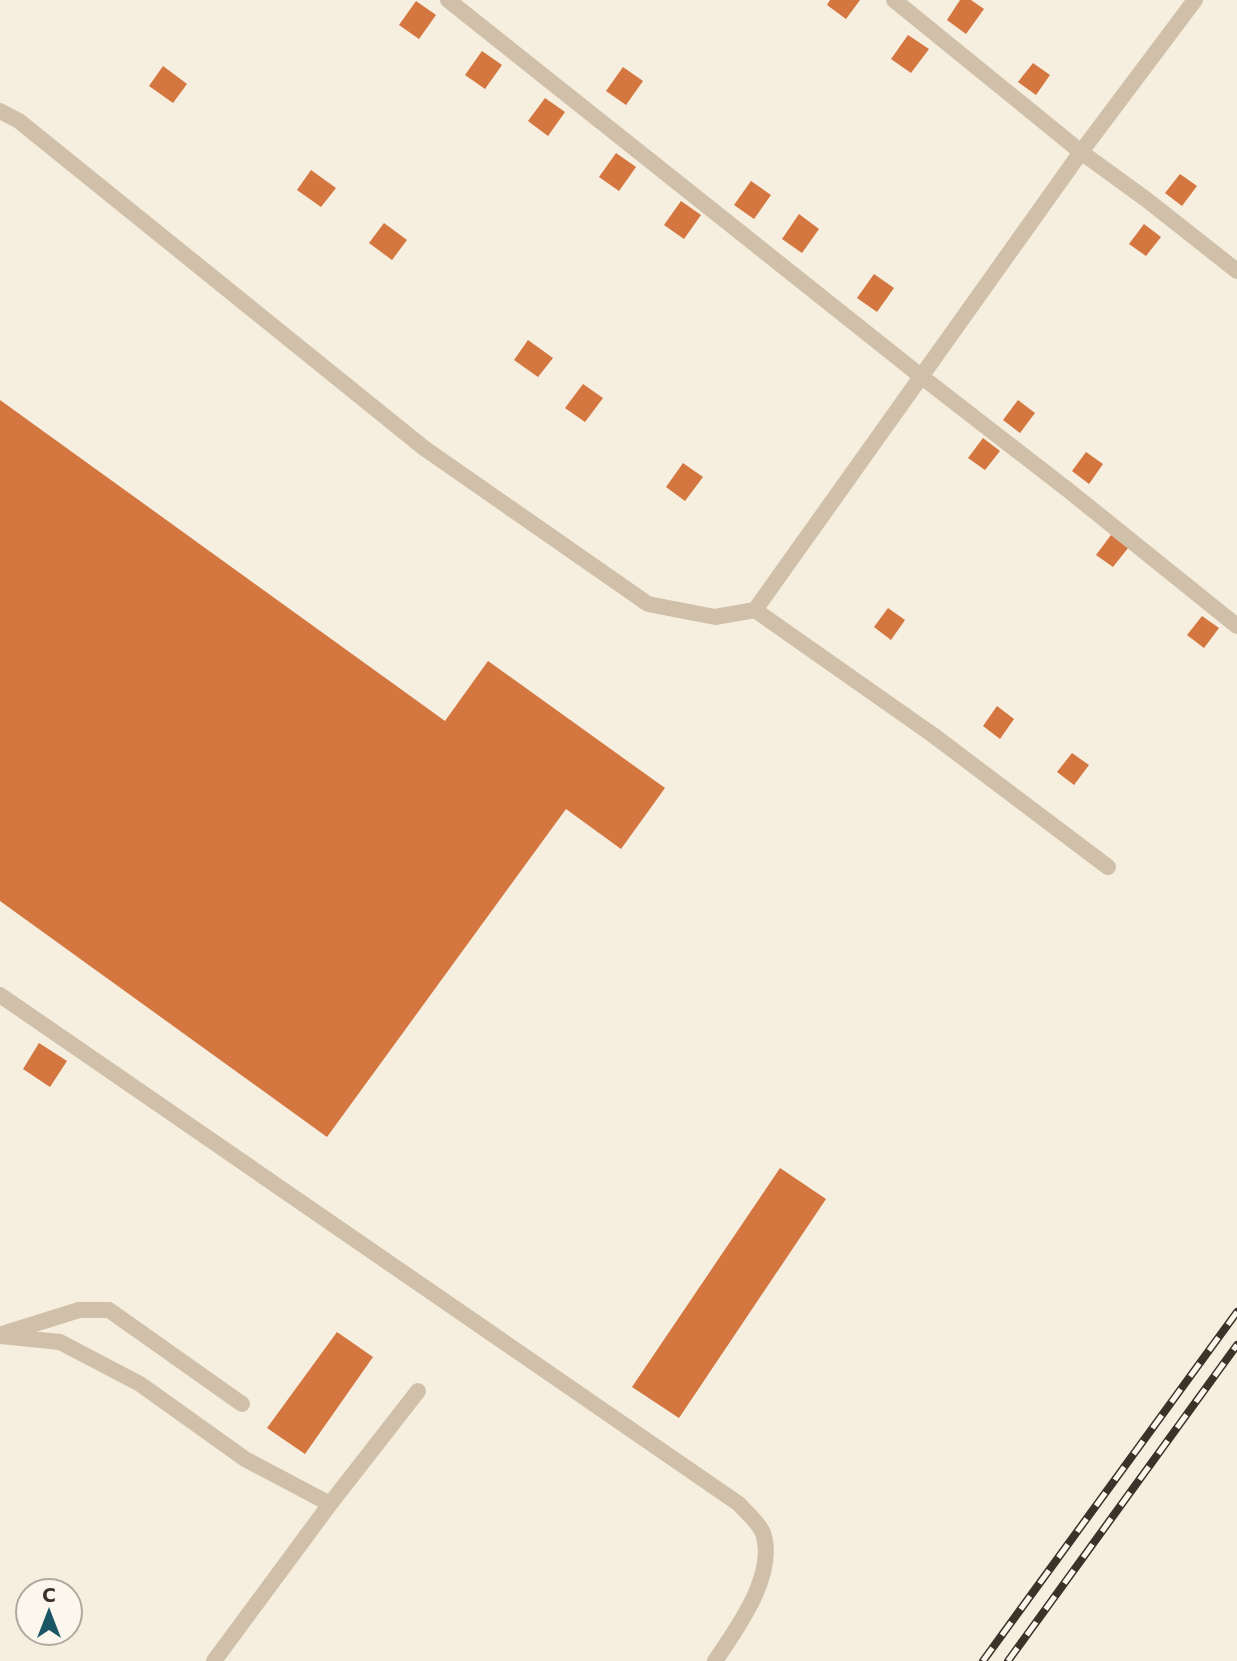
<svg xmlns="http://www.w3.org/2000/svg" width="1237" height="1661" viewBox="0 0 1237 1661" font-family="'DejaVu Sans',sans-serif">
  <style>
    .building { fill: #d4763f }
    .lines { fill: none; stroke-linecap: round; stroke-linejoin: round }
    .lane { stroke: #d0c0a9; stroke-width: 16 }
    .rail-casing { stroke: #3c3229; stroke-width: 8 }
    .rail { stroke: #fcf7ed; stroke-width: 5; stroke-dasharray: 16; stroke-linecap: butt }
  </style>
  <rect width="100%" height="100%" fill="#f6eedf"/>
  <path class="building" d="M830,0h30l-14,19 -19,-14z
    M960,0h11l13,9 -18,25 -19,-14z
    M416,1l20,14 -17,24 -20,-14z
    M908,35l21,14 -18,24 -20,-14z
    M482,51l20,14 -17,24 -20,-14z
    M1033,63l17,12 -14,20 -18,-13z
    M163,66l24,18 -14,19 -24,-17z
    M623,67l20,14 -17,24 -20,-14z
    M545,98l20,14 -17,24 -20,-15z
    M616,153l20,14 -17,24 -20,-14z
    M311,170l25,18 -15,19 -24,-17z
    M1180,174l17,12 -15,20 -17,-13z
    M751,181l20,14 -17,24 -20,-14z
    M681,201l20,14 -17,24 -20,-14z
    M799,214l20,15 -17,24 -20,-14z
    M384,223l23,17 -15,20 -23,-17z
    M1144,224l17,13 -15,19 -17,-12z
    M874,274l20,14 -17,24 -20,-14z
    M528,340l25,18 -15,19 -24,-17z
    M583,384l20,14 -18,24 -20,-14z
    M0,400l445,321 43,-60 177,127 -44,61 -55,-40 -239,328 -327,-236z
    M1018,400l17,13 -15,20 -17,-13z
    M983,438l17,13 -15,19 -17,-12z
    M1086,452l17,12 -14,20 -17,-13z
    M683,463l20,14 -18,24 -19,-14z
    M1111,535l17,13 -15,19 -17,-12z
    M888,608l17,12 -14,20 -17,-13z
    M1202,616l17,12 -15,20 -17,-13z
    M997,706l17,13 -14,20 -17,-13z
    M1072,753l17,12 -15,20 -17,-13z
    M39,1043l28,18 -17,26 -27,-18z
    M780,1168l46,31 -147,219 -47,-31z
    M337,1332l36,25 -68,97 -38,-26z"/>
  <g class="lines">
    <path class="lane" d="M448,0l474,377 146,113 169,136
      M894,0l187,152 66,48 90,71
      M0,111l19,10 405,327 224,156 67,13 40,-7 326,-458 114,-152
      M755,610l178,125 175,132
      M0,995l739,509c7,8 20,19 24,29 14,42 -26,95 -48,128
      M2,1334l77,-24h30l133,94
      M0,1336l60,6 80,42 105,75 85,45
      M214,1661l116,-157 88,-113"/>
    <defs>
      <path id="rail" d="M983,1661l254,-349
        M1008,1661l229,-316"/>
    </defs>
    <use href="#rail" class="rail-casing"/>
    <use href="#rail" class="rail"/>
  </g>
  <g transform="translate(49 1612)"><circle r="33" fill="#fcf7ed" stroke="#afa89f" stroke-width="2"/>
  <path d="M0-5L12 26L0 18L-12 26Z" fill="#195564"/>
  <text y="-10" font-size="19" font-weight="bold" text-anchor="middle" fill="#3c3229">С</text>
  </g>
</svg>
